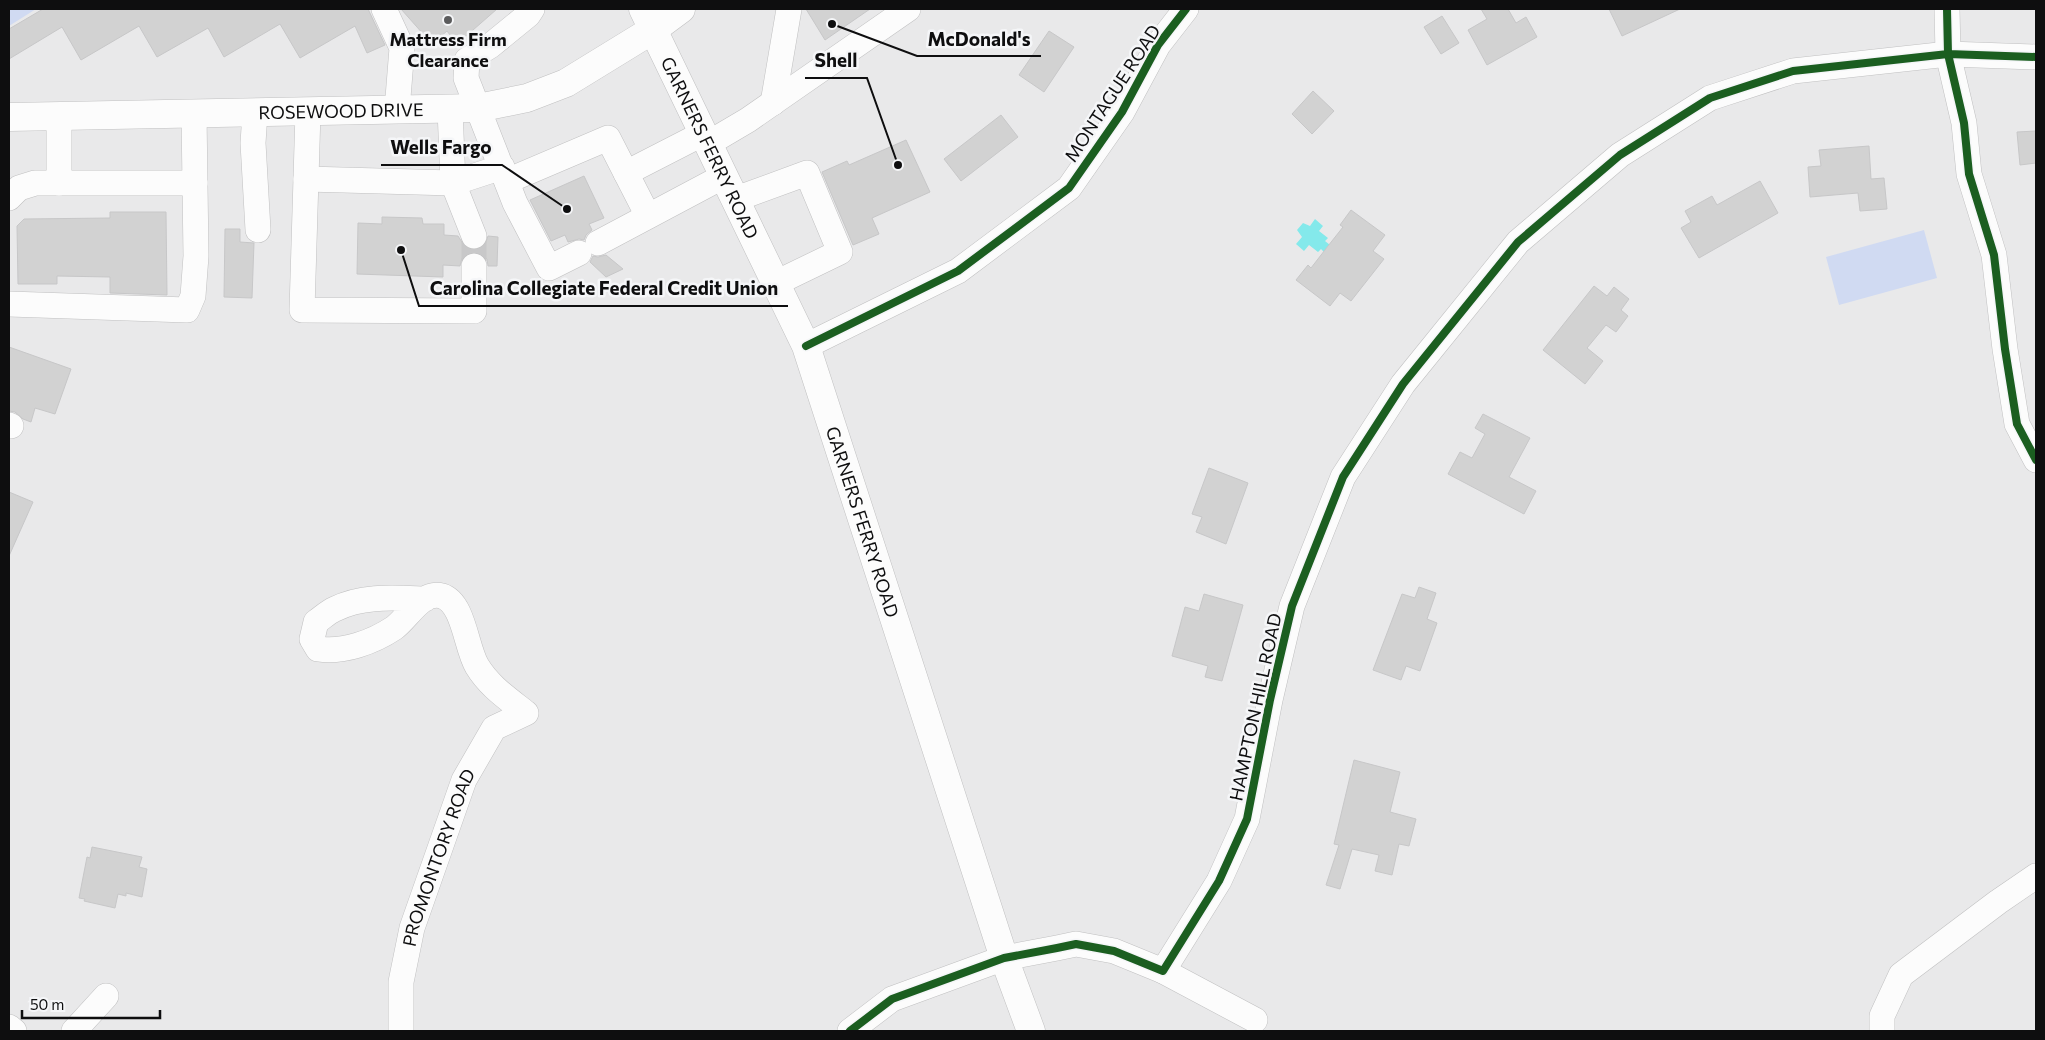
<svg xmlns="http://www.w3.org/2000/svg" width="2045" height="1040" viewBox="0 0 2045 1040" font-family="Commissioner,sans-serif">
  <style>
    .green { fill: #d0daf2 }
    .water { fill: #84e9eb }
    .building { fill: #d2d2d2; stroke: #c7c7c8 }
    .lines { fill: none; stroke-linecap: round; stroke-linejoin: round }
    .minor-tunnel { stroke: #c8c8c9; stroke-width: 25; stroke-dasharray: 25 12; stroke-linecap: butt }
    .minor-casing { stroke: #c0c0c1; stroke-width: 26 }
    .major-casing { stroke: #c0c0c1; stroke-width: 29 }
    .minor { stroke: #fcfcfc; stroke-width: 25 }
    .major { stroke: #fcfcfc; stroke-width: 28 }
    .cycleway-casing { stroke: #f5f6f8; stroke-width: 11 }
    .cycleway { stroke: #1b5e20; stroke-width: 8 }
    .poi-dot { fill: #5b5b5c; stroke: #f5f6f8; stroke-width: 2 }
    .labels { text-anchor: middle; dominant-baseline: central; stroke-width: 5; stroke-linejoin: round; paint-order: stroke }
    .poi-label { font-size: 18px; font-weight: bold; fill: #0e0e0f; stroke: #f5f6f8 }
    .street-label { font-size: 18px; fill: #0e0e0f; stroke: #f5f6f8 }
    .leader { fill: none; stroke: #0e0e0f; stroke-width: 2 }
    .callout-dot { fill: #0e0e0f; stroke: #f5f6f8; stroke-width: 2 }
    .callout-label { font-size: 19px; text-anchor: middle; font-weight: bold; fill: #0e0e0f; stroke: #f5f6f8; stroke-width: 5; stroke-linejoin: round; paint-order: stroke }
  </style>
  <rect width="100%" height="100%" fill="#e9e9ea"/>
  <path class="green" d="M9,9h27l-27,17z
    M1924,230l13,48 -98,27 -13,-48z"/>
  <path class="water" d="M1315,219l8,7 -4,5 9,7 -3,3 5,4 -6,7 -3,-3 -3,3 -9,-7 -5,6 -8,-7 6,-7 -5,-7 6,-7 7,3z"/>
  <path class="building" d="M43,9h325l17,36 -18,8 -12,-27 -55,32 -20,-34 -56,33 -16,-29 -51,29 -18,-31 -58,34 -19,-33 -53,32v-30z
    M401,9h96l-40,35 -10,-13 -15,13z
    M806,9h64l-45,31z
    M1481,9h27l8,14 10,-6 11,20 -50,28 -19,-35 19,-11z
    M1609,9h71l-58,27z
    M1442,16l17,27 -18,11 -17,-27z
    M1049,31l25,16 -30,45 -25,-17z
    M1313,91l21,20 -22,23 -20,-20z
    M1001,115l17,22 -57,44 -17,-22z
    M2036,131v32l-16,2 -3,-33z
    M906,140l24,52 -58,26 7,16 -26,11 -31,-73 25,-11 2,4z
    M1869,146l2,33 13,-1 3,31 -27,2 -2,-18 -48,4 -2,-30 13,-1 -2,-16z
    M584,176l20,42 -15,6 3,6 -6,5 -2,5 -5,-1 -11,3 -3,-7 -14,6 -21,-41z
    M1760,181l18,32 -79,45 -18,-30 10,-6 -6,-11 27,-15 5,9z
    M1351,210l34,25 -12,16 11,8 -33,42 -11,-8 -10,13 -34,-26 12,-15 3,3 17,-22 15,-19 -3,-2z
    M110,212h56l1,83 -57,-2v-16l-53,-1v8h-39l-1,-58 7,-7 86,-1z
    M382,217l40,1 1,6h21v11l14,1 7,11 6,3 8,-1 6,-4 3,-9 10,1 -1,29h-9l-1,-7 -5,-5 -8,-2 -7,1 -5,5 -2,8 -17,-1v12l-86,-3 1,-51 24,1z
    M225,229h15v13l14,1 -2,55 -28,-1z
    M606,255l17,14 -17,8 -16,-15 3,-6 5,1z
    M1594,286l13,10 7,-9 15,12 -8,11 7,6 -12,16 -10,-7 -19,23 16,13 -18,23 -42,-34z
    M9,347l62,22 -16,45 -20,-6 -4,14 -8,-3 -8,-7 -6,-1z
    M1483,414l47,24 -21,39 27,14 -12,23 -76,-40 12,-22 12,6 13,-24 -10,-6z
    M1209,468l39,15 -22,61 -30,-12 6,-15 -10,-3z
    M9,492l24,10 -24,54z
    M1419,587l17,6 -9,26 10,4 -17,48 -14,-5 -5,14 -28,-10 29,-76 13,4z
    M1204,594l39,11 -21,76 -17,-4 3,-11 -36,-10 13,-49 14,4z
    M1354,760l46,12 -10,40 26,7 -7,27 -10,-2 -7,31 -17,-4 4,-16 -27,-6 -12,40 -14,-4 13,-40 -5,-1z
    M92,847l50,10 -3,10 8,2 -5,28 -16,-4v3l-8,-2 -3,14 -31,-7 1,-2 -6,-1 8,-41 3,1z"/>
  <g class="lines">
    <path class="minor-tunnel" d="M474,236v30"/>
    <defs>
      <g id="minor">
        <path d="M384,9l18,39 -5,62"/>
        <path d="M532,9l-4,6 -38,31 -23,14 -1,18 49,125 34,65 30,-15"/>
        <path d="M1947,9l1,45 16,69 5,51 25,81 11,94 12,75 19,36"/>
        <path d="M773,103l16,-94"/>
        <path d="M450,109l3,74 21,53"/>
        <path d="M308,112l-6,198 172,1v-45"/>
        <path d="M255,113l-2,30 5,87"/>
        <path d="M709,143l39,-23 160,-111"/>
        <path d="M626,173l78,-40"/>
        <path d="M306,179l147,4 49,-16"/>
        <path d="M507,181l101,-43 40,78"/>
        <path d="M59,183v-67"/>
        <path d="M9,198l10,-10 16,-5h160"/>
        <path d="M736,199l71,-26 33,79 -64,31"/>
        <path d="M598,243l126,-67"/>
        <path d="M9,304l178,6 6,-14 3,-40 -2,-142"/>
        <path d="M806,346l152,-75 111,-83 53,-76 36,-67 28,-36"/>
        <path d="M9,425l2,1"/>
        <path d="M1163,971l92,49"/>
        <path d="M9,1027l5,4"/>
        <path d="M74,1031l32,-35"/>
        <path id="s1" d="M401,1031v-49l11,-54 52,-148 30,-52 32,-15c-19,-15 -37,-27 -49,-47 -11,-18 -13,-63 -35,-70 -20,-6 -34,22 -48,32 -21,14 -51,25 -76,21l-6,-10 4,-17c6,-4 12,-10 19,-13 28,-14 60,-11 90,-10"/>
        <path d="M850,1031l42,-32 112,-41 53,-10 19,-4 38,7 49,20 56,-90 28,-62 23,-119 22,-94 51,-129 60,-93 115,-142 102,-87 90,-57 83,-27 155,-17 88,3"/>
        <path d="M1882,1031v-15l19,-41 97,-73 38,-26"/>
      </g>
      <g id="major">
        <path id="s2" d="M643,9l163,337 198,612 27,73"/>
        <path id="s3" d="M9,117l469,-9 49,-10 39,-15 88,-54 27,-20"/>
      </g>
    </defs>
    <use href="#minor" class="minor-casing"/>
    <use href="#major" class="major-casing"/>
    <use href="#minor" class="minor"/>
    <use href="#major" class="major"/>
    <defs>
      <path id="cycleway" d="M1947,9l1,45 16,69 5,51 25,81 11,94 12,75 19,36
        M806,346l152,-75 111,-83 53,-76 36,-67 28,-36
        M850,1031l42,-32 112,-41 53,-10 19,-4 38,7 49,20 56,-90 28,-62 23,-119 22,-94 51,-129 60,-93 115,-142 102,-87 90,-57 83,-27 155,-17 88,3"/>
    </defs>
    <use href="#cycleway" class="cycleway-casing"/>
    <use href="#cycleway" class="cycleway"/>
  </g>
  <circle class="poi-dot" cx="448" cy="20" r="5"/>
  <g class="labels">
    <g class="poi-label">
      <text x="448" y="39">Mattress Firm<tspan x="448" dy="21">Clearance</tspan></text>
    </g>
    <g class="street-label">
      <text transform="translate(1112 93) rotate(-57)">MONTAGUE ROAD</text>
      <text stroke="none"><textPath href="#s3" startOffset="332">ROSEWOOD DRIVE</textPath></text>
      <text stroke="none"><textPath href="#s2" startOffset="154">GARNERS FERRY ROAD</textPath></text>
      <text stroke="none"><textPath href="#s2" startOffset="559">GARNERS FERRY ROAD</textPath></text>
      <text transform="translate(1255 707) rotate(-78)">HAMPTON HILL ROAD</text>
      <text stroke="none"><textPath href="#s1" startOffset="179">PROMONTORY ROAD</textPath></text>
    </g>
  </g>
  <path class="leader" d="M832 24L917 56H1041M898 165L867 78H805M567 209L502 165H381M401 250L419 306H788"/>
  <g class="callout-dot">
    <circle cx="832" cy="24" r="5"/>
    <circle cx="898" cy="165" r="5"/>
    <circle cx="567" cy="209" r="5"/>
    <circle cx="401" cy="250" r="5"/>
  </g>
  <g class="callout-label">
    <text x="979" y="46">McDonald's</text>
    <text x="836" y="67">Shell</text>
    <text x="441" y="154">Wells Fargo</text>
    <text x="604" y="295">Carolina Collegiate Federal Credit Union</text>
  </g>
  <rect width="2045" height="1040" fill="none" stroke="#0e0e0f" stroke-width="20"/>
  <path d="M22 1010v8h138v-8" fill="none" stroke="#0e0e0f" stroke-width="2.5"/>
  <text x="30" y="1010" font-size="15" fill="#0e0e0f" stroke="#f5f6f8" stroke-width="4" paint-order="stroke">50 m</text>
</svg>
